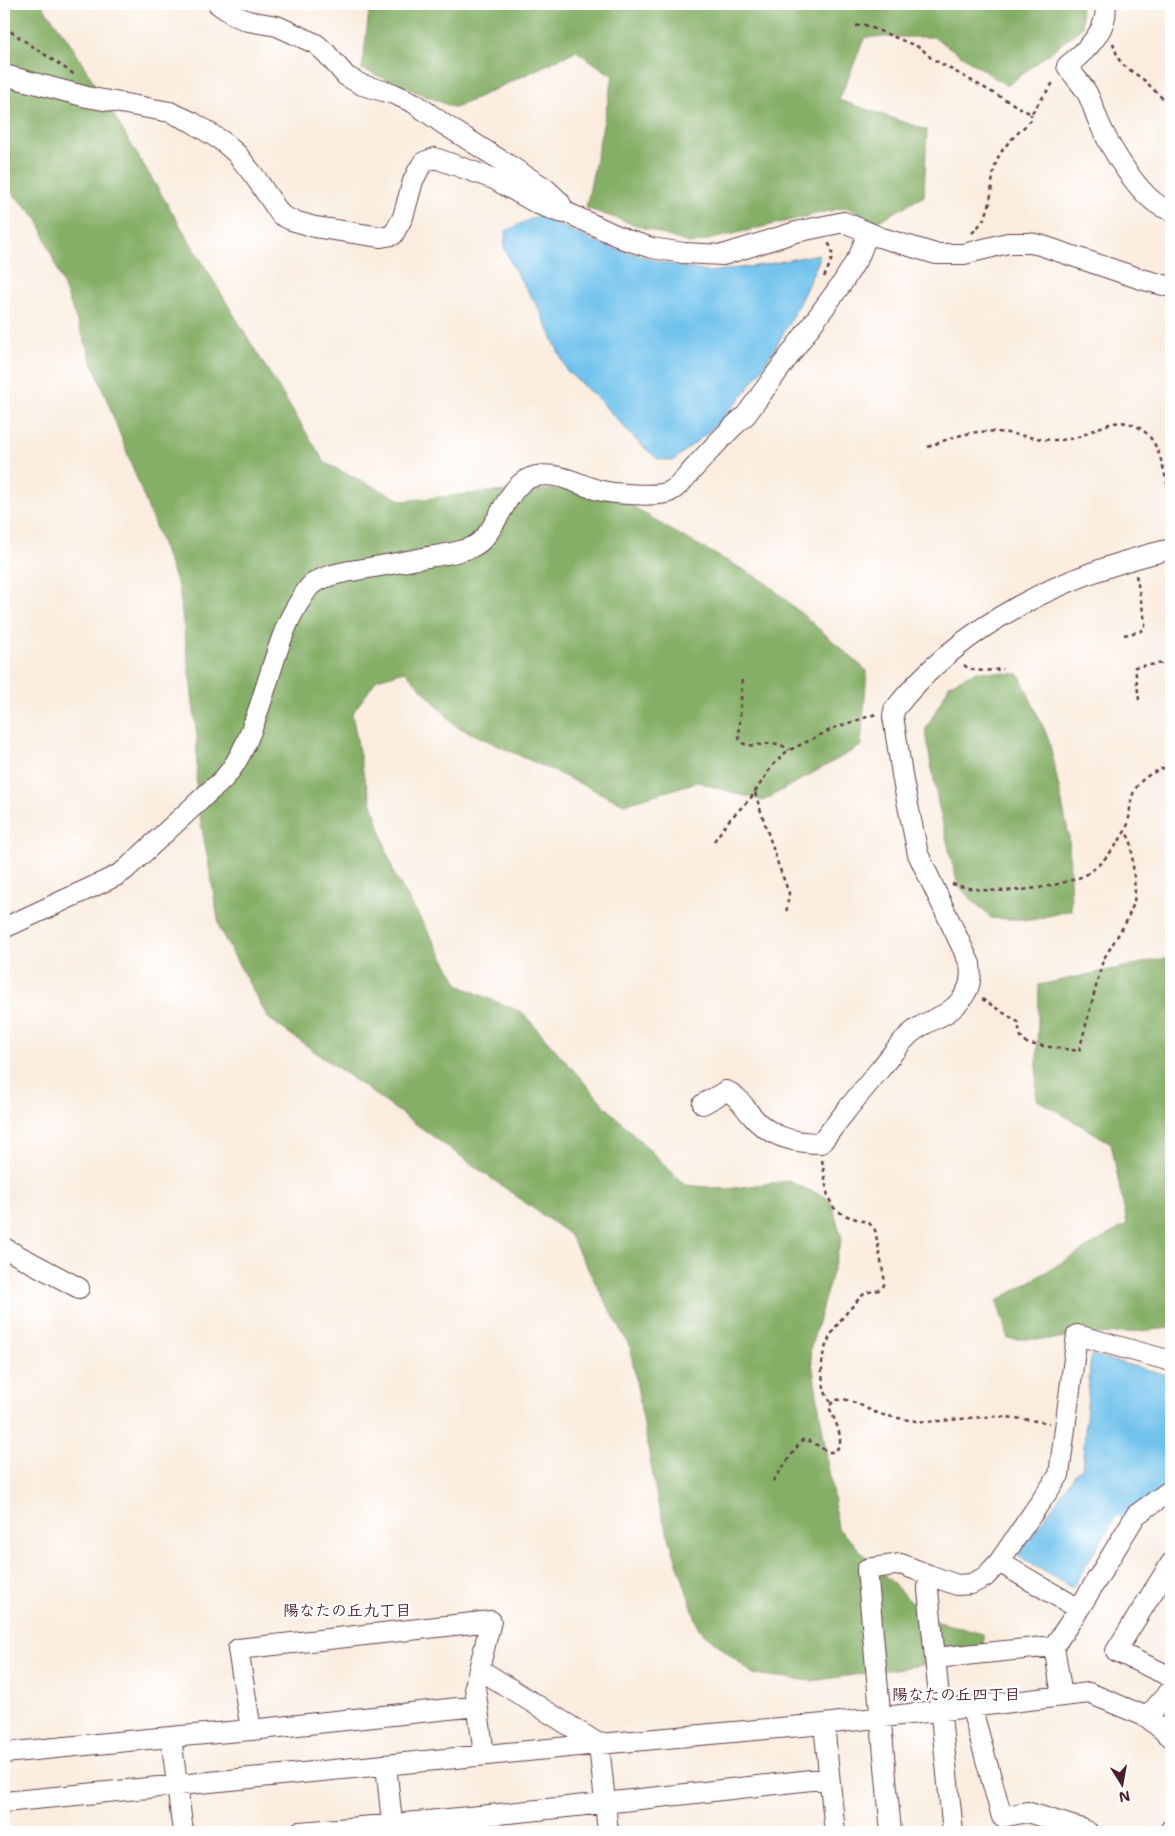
<svg xmlns="http://www.w3.org/2000/svg" width="1175" height="1836" viewBox="0 0 1175 1836" font-family="'Shantell Sans','Klee One',sans-serif">
  <style>
    .forest { fill: #85af66; stroke: #686748 }
    .water { fill: #70c2ec; stroke: #5d708c }
    .lines { fill: none; stroke-linecap: round; stroke-linejoin: round }
    .minor-casing { stroke: #643e46; stroke-width: 22 }
    .path { stroke: #643e46; stroke-width: 2.5; stroke-dasharray: 4 4; stroke-linecap: butt }
    .minor { stroke: #fff; stroke-width: 20 }
    .labels { text-anchor: middle; dominant-baseline: central; stroke-width: 4.5; stroke-linejoin: round; paint-order: stroke }
    .neighbourhood-label { font-size: 16px; font-weight: bold; fill: #4a1f2b; stroke: #fff }
  </style>
  <rect width="100%" height="100%" fill="#fff"/>
  <filter id="ink" filterUnits="userSpaceOnUse"><feTurbulence type="fractalNoise" baseFrequency=".02" numOctaves="2"/><feDisplacementMap in="SourceGraphic" scale="10" xChannelSelector="R" yChannelSelector="G"/><feConvolveMatrix kernelMatrix="1 2 1 2 8 2 1 2 1" color-interpolation-filters="sRGB"/></filter>
  <filter id="wash" filterUnits="userSpaceOnUse"><feTurbulence type="fractalNoise" baseFrequency=".0096" numOctaves="4" result="noise"/><feDisplacementMap in="SourceGraphic" scale="20" xChannelSelector="R" yChannelSelector="G"/><feGaussianBlur stdDeviation="1.12" result="paint"/><feColorMatrix in="noise" values="0 0 0 0 0 0 0 0 0 0 0 0 0 0 0 0 0 1.4 0 .05"/><feComposite in="paint" operator="in"/></filter>
  <g filter="url(#wash)">
    <rect width="100%" height="100%" fill="#faeddf"/>
    <path class="forest" d="M4,4h37l26,34 190,315 68,110 78,38 84,-9 117,-4 65,41 95,52 103,90 -6,75 -98,55 -66,-19 -73,22 -168,-78 -51,-55 -28,8 -25,35 12,63 30,97 66,112 63,27 82,93 80,79 42,4 61,-8 42,18 12,39 -32,112 28,178 90,91 55,15 1,22 -172,25 -59,-7 -54,-45 -41,-125 -28,-157 -61,-113 -301,-216 -48,-88 -24,-136 1,-58 -18,-147 -141,-370 -34,-34z
      M370,4h710l3,23 -76,59 -73,-49h-69l-26,63 88,30 -3,66 -47,26 -31,-15 -155,37 -105,-36 27,-132 -37,-25 -121,57 -93,-39z
      M977,671l42,3 30,66 20,97 2,73 -39,10 -41,-2 -33,-32 -19,-78 -14,-77 25,-47z
      M1171,957v371l-114,11h-49l-11,-38 130,-77 -16,-81 -75,-44 3,-114z"/>
    <path class="water" d="M539,215l55,27 70,21 44,9 56,-7 54,-11 1,6c-25,57 -54,114 -97,159 -15,15 -33,28 -49,42l-15,-2 -20,-17 -41,-44 -30,-27 -28,-62 -25,-40 -10,-21 2,-17z
      M1091,1355l80,21v106l-45,38 -9,-5 -45,73 -54,-32 60,-86h4z"/>
  </g>
  <g filter="url(#ink)">
    <g class="lines">
      <defs>
        <path id="minor" d="M218,4l16,11 14,6 29,5 39,18 10,9 20,23 16,9 32,9 20,9 31,22 100,63 14,13 6,11
          M1105,4c5,25 -20,48 -38,62 6,9 13,16 19,25 5,9 8,19 12,29 10,24 45,86 73,90
          M4,75l83,22 83,15 22,10 30,19 15,13 18,23 26,38 10,5 24,7 66,10 12,-2 10,-18 10,-36 6,-12 5,-7 11,-4 59,21 44,25 21,8 11,2 54,25 28,9 32,5 39,2 73,-23 48,-10 35,15 57,17h28l44,-11h22l10,2 101,34 30,8
          M4,928l112,-52 9,-6 86,-80c49,-34 55,-136 87,-186 5,-7 9,-17 16,-21 12,-8 29,-11 43,-13 24,-4 47,-8 71,-13 14,-2 30,-4 44,-10 28,-13 32,-65 64,-71 23,-4 41,8 62,14 13,4 60,7 71,2 11,-5 19,-18 27,-26 16,-18 32,-36 50,-51l97,-133 16,-26 9,-23
          M703,1104l23,-13c12,4 18,16 25,24 18,22 43,28 70,28 19,-25 39,-50 60,-75 9,-11 17,-23 27,-32 18,-18 37,-16 53,-36 9,-12 11,-21 9,-36l-52,-110 -15,-73 -10,-65 1,-6c68,-87 171,-136 277,-161
          M4,1248l75,40
          M999,1562l80,47
          M1171,1563l-55,88 55,26
          M935,1658l119,-12
          M479,1669l-4,18 9,68
          M1171,1690l-24,27 24,20
          M1062,1696l-8,-50 25,-37 57,-94 35,-25
          M971,1706l31,111 25,-5 55,17 6,3
          M824,1724l11,108
          M251,1730l226,-24
          M171,1737l12,95
          M4,1753l144,-14 103,-9 -13,-81 253,-28 -12,48 120,75 9,88
          M386,1765l7,67
          M4,1802l595,-58 225,-20 265,-31 58,24
          M1171,1829v1
          M299,1832c177,-14 354,-34 530,-54
          M891,1832l-24,-263 34,-5 28,11
          M953,1832l-25,-242 1,-15 28,10 14,-1 14,-7 14,-15 60,-87 18,-140 94,26"/>
      </defs>
      <use href="#minor" class="minor-casing"/>
      <path class="path" d="M856,26l9,-1 56,23 10,10 100,56 24,-34
        M4,27l71,48
        M1113,43l5,15 5,7 21,15 27,27
        M972,233c27,-25 14,-46 26,-75 6,-14 23,-27 33,-38v-6
        M824,277c5,-11 13,-24 4,-34
        M928,447c21,-9 46,-18 70,-15 23,2 48,11 71,7 22,-3 41,-24 65,-14 28,12 28,47 37,71
        M1124,635l17,-4 4,-3v-7l-9,-46
        M964,665c10,9 26,5 39,4
        M742,680l-3,58 2,4c10,8 25,-1 37,2 4,1 8,4 11,6
        M1139,700l-4,-33 36,-5
        M755,793l23,71 11,29 -3,22
        M714,841l16,-22 20,-20 22,-33 14,-14 48,-24 42,-14
        M952,884c35,10 71,8 106,0 10,-3 20,-5 29,-10 15,-10 30,-28 38,-43 4,-7 4,-14 5,-22 2,-28 18,-35 41,-44
        M982,999l36,23c2,10 1,18 11,22l50,7 24,-91 23,-38 8,-19 1,-13 -4,-49 -6,-10
        M822,1160l6,37 6,11 10,7 25,8 6,7 10,52c-3,12 -13,7 -21,12 -6,5 -11,12 -16,17 -18,22 -30,41 -25,70 1,9 3,15 8,21
        M773,1481l29,-41c10,-1 16,7 25,11 4,2 8,1 10,-2 9,-10 -4,-32 -8,-42 10,-18 34,1 48,6 8,3 18,4 26,6 28,6 53,-1 81,-2 21,-2 43,3 65,6"/>
      <use href="#minor" class="minor"/>
    </g>
  </g>
  <g class="labels">
    <g class="neighbourhood-label">
      <text x="347" y="1610">陽なたの丘九丁目</text>
      <text x="956" y="1694">陽なたの丘四丁目</text>
    </g>
  </g>
  <rect width="1175" height="1836" fill="none" stroke="#fff" stroke-width="20"/>
  <g transform="translate(1122 1784) rotate(169)" stroke="#ffffff" stroke-width="4" paint-order="stroke">
  <path d="M0-4L9 19L0 12L-9 19Z" fill="#4a1f2b"/>
  <text y="-8" font-size="14" font-weight="bold" text-anchor="middle" fill="#4a1f2b">N</text>
  </g>
</svg>
